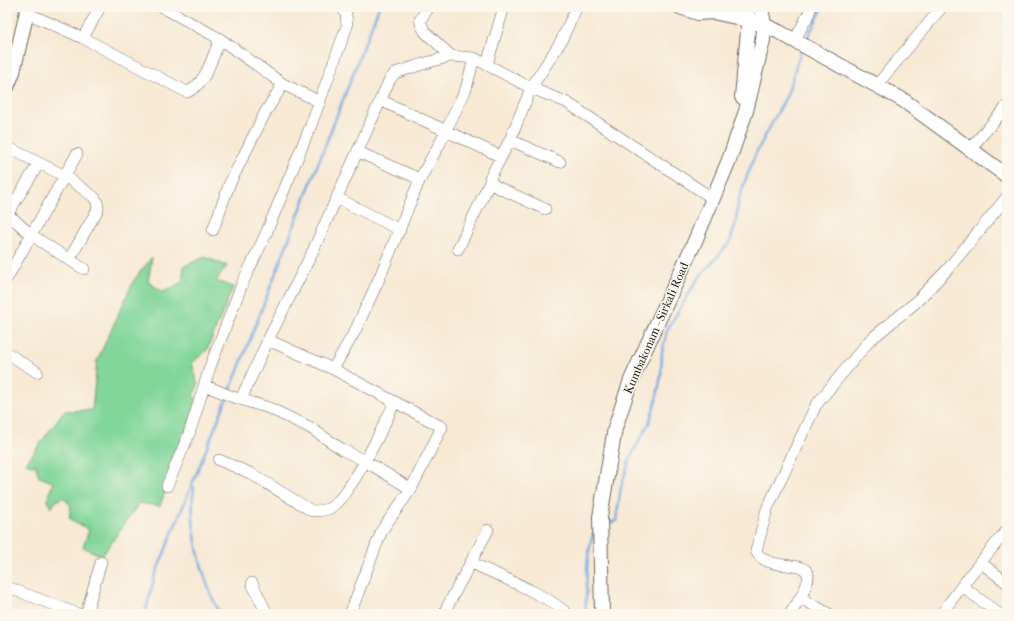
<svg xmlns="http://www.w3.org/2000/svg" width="1014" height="621" viewBox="0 0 1014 621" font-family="'IM FELL French Canon',serif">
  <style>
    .green { fill: #81d69a; stroke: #4e795b }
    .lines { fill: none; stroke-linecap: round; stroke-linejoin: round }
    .stream { stroke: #7aaae4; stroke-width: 2.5 }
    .minor-casing { stroke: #69645c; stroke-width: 12 }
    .major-casing { stroke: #69645c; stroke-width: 16 }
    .minor { stroke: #fff; stroke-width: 11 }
    .major { stroke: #fff; stroke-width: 14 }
    .labels { text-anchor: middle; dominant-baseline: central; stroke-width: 3; stroke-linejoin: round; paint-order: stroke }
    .street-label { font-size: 12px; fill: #1c1c1c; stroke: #fbf7ec }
  </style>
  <rect width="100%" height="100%" fill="#fbf7ec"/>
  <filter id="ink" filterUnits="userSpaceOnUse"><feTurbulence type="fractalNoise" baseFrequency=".025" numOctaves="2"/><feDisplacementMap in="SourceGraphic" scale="8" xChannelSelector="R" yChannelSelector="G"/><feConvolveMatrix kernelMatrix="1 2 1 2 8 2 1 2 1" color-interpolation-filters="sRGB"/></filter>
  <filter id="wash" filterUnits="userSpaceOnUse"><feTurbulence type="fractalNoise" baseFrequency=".012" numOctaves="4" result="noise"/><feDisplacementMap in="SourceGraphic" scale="16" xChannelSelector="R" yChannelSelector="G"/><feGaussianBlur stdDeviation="0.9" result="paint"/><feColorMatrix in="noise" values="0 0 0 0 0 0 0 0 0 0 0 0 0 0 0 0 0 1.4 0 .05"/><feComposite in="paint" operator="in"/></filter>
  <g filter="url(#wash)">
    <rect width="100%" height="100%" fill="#f7e9d4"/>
    <path class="green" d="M152,257l-4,25 15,10 19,-10 2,-16 21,-9 22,9 -11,15 17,6 -26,63 -15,13 6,23 -5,9 4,5 -37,106 -21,-3 -37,53 -19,-9 6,-17 -20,-12 2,-12 -8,-9 -7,4 -5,7 -4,-7 6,-19 -14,-5 -3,-11 -10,-3 38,-52 28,-1 5,-49 37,-81z"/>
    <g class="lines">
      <path class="stream" d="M805,42l18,-35
        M230,391l149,-384
        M194,487c-6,39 8,92 26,127
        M605,524l11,-3 5,-34 10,-31 18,-33 7,-22 5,-25 1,-24 5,-22 30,-50 33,-38 6,-20 2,-20 6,-18 11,-29 32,-60 14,-45
        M145,614l9,-36 73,-180
        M585,614c3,-28 -1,-56 9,-82"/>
    </g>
  </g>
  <g filter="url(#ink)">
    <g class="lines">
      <defs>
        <path id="minor" d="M162,7l58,32 63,45 37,18
          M27,13l56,25 104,54c19,-7 26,-37 33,-53
          M420,20l9,-13
          M421,24l4,8 26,24
          M83,38l17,-31
          M795,40l14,-27 1,-6
          M487,64l17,-57
          M876,86l66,-79
          M380,100l120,56
          M510,140l50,22
          M7,147l58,29 29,21 3,5 1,7 -29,51
          M971,148l36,-42
          M358,152l62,27
          M39,163l-29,47 -1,5 22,20 53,34
          M337,198l63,32
          M545,209l-48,-22 -7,-5v-4l20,-38 21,-52 29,-45 17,-36
          M213,230l16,-45 36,-72 18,-29
          M458,249l32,-67
          M7,278l70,-124
          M268,340l65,29 109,58 -31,62 -29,41 -32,84
          M7,353l30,19
          M333,369l22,-38 24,-52 41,-100 20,-36 26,-54 8,-31
          M204,385l29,12 36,11 40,19 34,23 22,11 46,28
          M241,399l27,-59 44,-87 77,-172 6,-8 31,-10 25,-7 23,2 57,30 35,14 146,96
          M219,460l31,13 62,38c6,0 12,0 18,-3 22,-14 53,-81 65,-106
          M167,486l22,-52 21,-67 32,-83 23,-48 46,-111 36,-99 -1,-12 -4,-7
          M980,562l27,21
          M472,563c23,11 79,34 95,51
          M252,583l15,31
          M962,586l37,28
          M7,587l71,27
          M801,598l28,16
          M86,614l15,-52
          M446,614v-5l42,-79
          M790,614c50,-73 -17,-32 -34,-63l11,-42 49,-104 53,-64 46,-38 32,-33 60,-73
          M941,614l30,-40 36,-44"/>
        <path id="major" d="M680,7l18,6 15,-1 23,5 28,8 15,7 124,68 104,76
          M7,87l6,-15 15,-65
          M742,97l7,-77 -3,-13
          M602,614l-2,-97 15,-89 16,-48 64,-139 34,-81 17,-49 17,-71 1,-15 -3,-18"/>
      </defs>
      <use href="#minor" class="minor-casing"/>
      <use href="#major" class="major-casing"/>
      <use href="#minor" class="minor"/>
      <use href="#major" class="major"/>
    </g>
  </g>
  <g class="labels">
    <g class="street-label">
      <text transform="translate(656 328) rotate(-66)">Kumbakonam - Sirkali Road</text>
    </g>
  </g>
  <rect width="1014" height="621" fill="none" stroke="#fbf7ec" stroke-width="24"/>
</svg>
